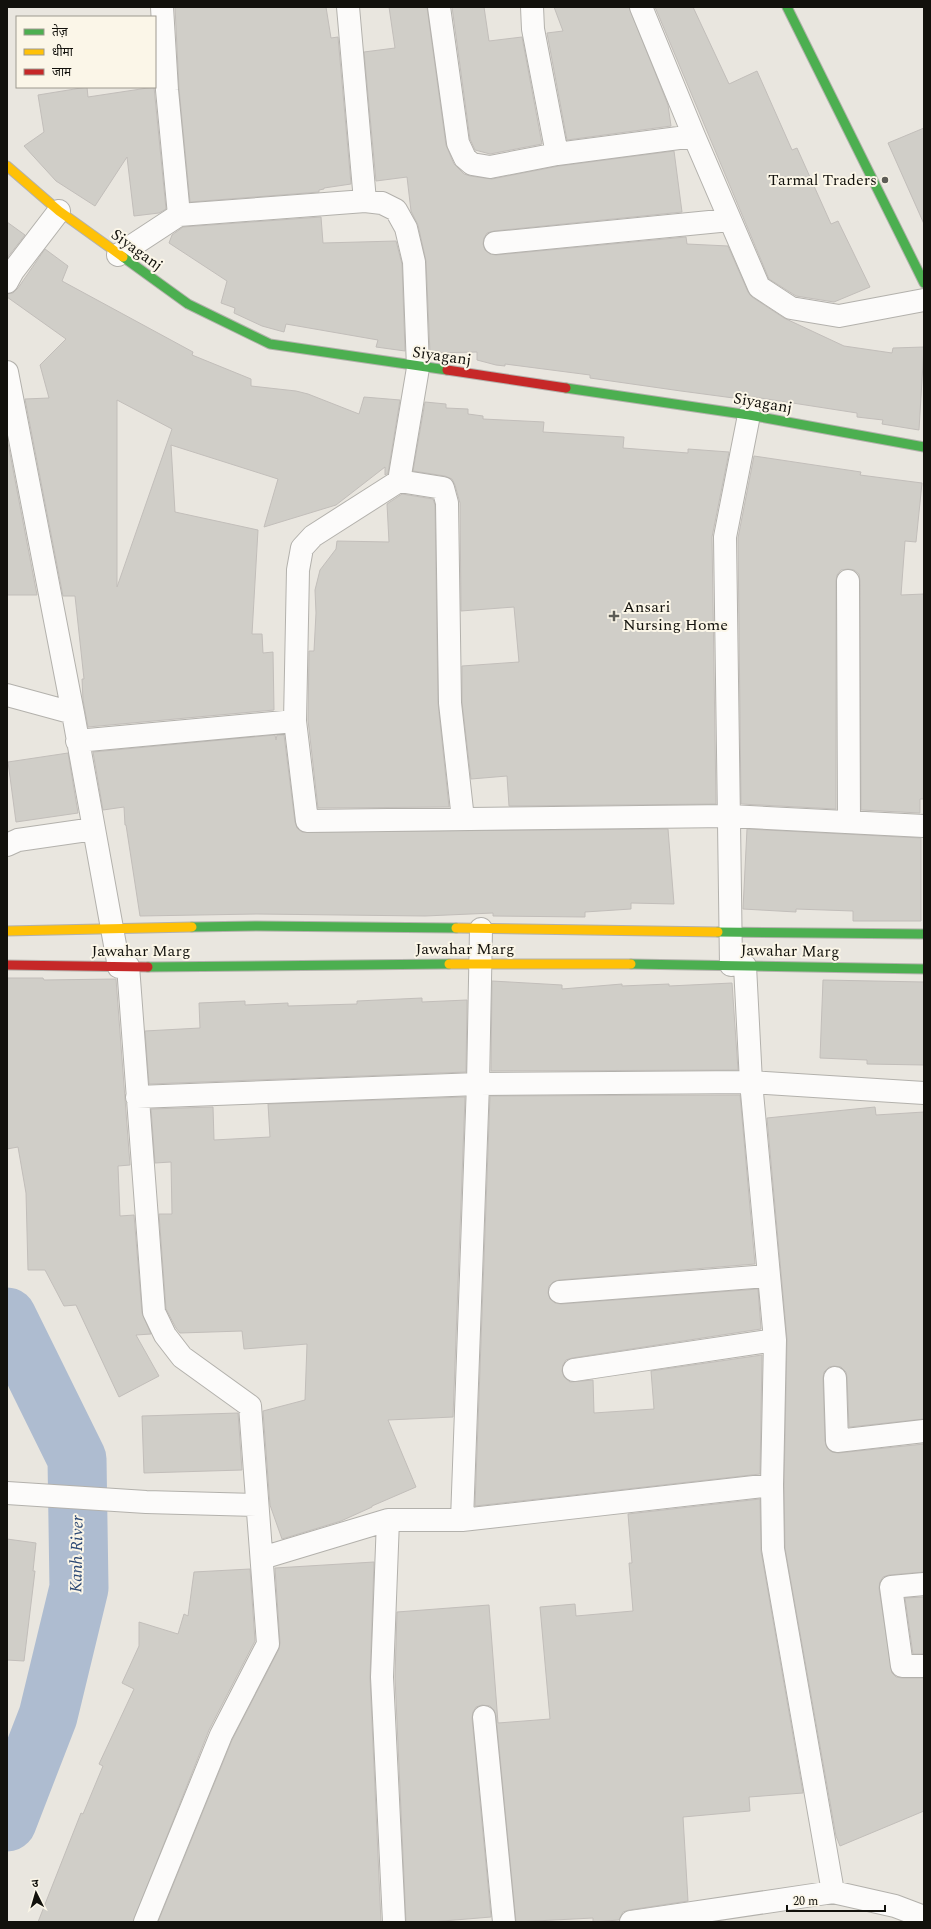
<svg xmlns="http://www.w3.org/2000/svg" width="931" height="1929" viewBox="0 0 931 1929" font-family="Spectral,'Noto Sans Devanagari',serif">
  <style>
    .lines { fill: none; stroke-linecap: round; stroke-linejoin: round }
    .river { stroke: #aebcd0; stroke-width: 59 }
    .building { fill: #d0cec8; stroke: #c2beba; fill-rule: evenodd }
    .street-casing { stroke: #b3b1ac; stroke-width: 24 }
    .fast-casing { stroke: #b3b1ac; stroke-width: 11 }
    .slow-casing { stroke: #b3b1ac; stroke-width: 11 }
    .jam-casing { stroke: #b3b1ac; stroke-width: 11 }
    .street { stroke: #fcfbfa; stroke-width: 22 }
    .fast { stroke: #4caf50; stroke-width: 9 }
    .slow { stroke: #ffc107; stroke-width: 9 }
    .jam { stroke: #c62828; stroke-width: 9 }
    .poi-dot { fill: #5d5c56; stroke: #fbf6e8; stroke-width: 1.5 }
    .labels { text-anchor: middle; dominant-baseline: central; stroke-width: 4; stroke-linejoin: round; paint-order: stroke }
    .poi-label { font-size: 16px; fill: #12110c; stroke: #fbf6e8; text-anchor: end }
    .street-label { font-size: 16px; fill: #12110c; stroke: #fbf6e8 }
    .water-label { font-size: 17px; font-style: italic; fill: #2a4773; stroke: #fbf6e8 }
  </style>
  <rect width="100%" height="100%" fill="#e9e6df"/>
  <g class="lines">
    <path class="river" d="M7,1317l70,142 2,129 -31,128 -41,106"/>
  </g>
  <path class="building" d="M175,7h151l5,31 7,-1 13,147 -27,4v1l-5,1v2l-129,10 -11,-113z
    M389,7h38l19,138 8,19 10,10 6,2 22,3 67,-13 115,-15 8,61 -188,19 -7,2 -3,5 -1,6 2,6 5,4 6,1 190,-18 1,7 41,2 20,46 4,5 32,21 60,28 48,7 1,-5 31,-1 -5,83 -37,-6 1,-4 -26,-3v-4l-116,-18v4l-60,-8 -91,-13v-3l-85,-11v2l-9,-1 -19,-5v-8l-47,1 -4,-92 -8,-36 -7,-14 -4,-34 -31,4 -12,-129 31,-4z
    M452,7h32l5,34 33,-4 20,107 -52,10 -15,-4 -5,-11z
    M554,7h75l39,98 3,21 -104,14 -20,-107 16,-2z
    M655,7h38l36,77 28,-13 35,79 5,-2 34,76 7,-3 32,66 -36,15 -38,-6 -27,-17z
    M87,87l1,10 66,-10 12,122 -7,4 -25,3 -7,-59 -32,49 -39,-25 -32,-35 20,-14 -6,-37z
    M924,128v96l-36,-81z
    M321,217l2,26 73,-2 6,23 3,87 -29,-4 2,-7 -92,-16 -2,8 -22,-6 -28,-13 1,-5 -14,-5 6,-22 -58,-38 3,-8 11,-8z
    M7,222l18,13 -18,23z
    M45,249l23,17 -6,15 131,71 -1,3 59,24v7l45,5 12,3 51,20 5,-17 36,3 -12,73 -3,2v-8l-49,38 -72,22 14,-48 -107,-34 4,67 83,18 -6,104h10l1,19 10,-1 1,58 -186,17 -5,-27 -1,-21h2l-9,-83h-12l-38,-197 24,-1 -9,-33 26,-26 -59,-42v-3l6,-1 5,-5zM117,400l55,29 -55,158z
    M425,402l21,2v4l22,1v5l15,2v3l61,3 -1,10 81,5 -1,11 65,5v-4l41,3 -17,85 4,267 -207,2 -2,-30 -36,3 -9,-77v-36l57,-4 -5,-55 -53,4 -1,-108 -5,-18 -3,-6 -7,-3 -32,-5z
    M7,438l30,157h-30z
    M754,456l107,16 -1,3 62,8 -6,59 -11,-1 -4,54 23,-1v205h-4v14l-59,-3 -1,-229 -1,-7 -5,-4 -6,-1 -7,1 -4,5 -1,6v228l-95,-5 -3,-266z
    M402,494l31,5 2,6 3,198 11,104 -131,1 -10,-88 1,-69h5l2,-38 -1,-23 5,-20 16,-21 1,-8 52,1 -2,-38z
    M275,735l1,5 1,-5h7l11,87 2,6 5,4 366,-3 6,75 -43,-1v6l-46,3v5l-92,-1v-3l-68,3 -168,-2 -117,2 -14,-91h-1l-1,-18 -21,3 -10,-58z
    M68,753l10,60 -62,9 -8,-60z
    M747,829l174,9v83h-68v-10l-57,-2v3l-53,-3z
    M7,978h36l1,2 72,-1 14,186 -12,1 2,50 14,-1 8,98 9,21 -15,1 23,41 -40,21 -43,-92 -12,1 -19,-36h-17l-2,-77 -8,-46 -11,2z
    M823,980l101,2v83l-57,-1v-4l-47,-2z
    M492,981l70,4v4l60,-5v2l47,-2v2l63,-3 6,87 -247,1z
    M422,998v4l45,-2 -1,72 -317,12 -4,-53 55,-3 -1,-25 46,-2v4l43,-2v3l69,-2v-3z
    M740,1095l15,169 -196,16 -6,2 -4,4 -1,7 2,6 5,4 6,1 197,-15 3,40 -189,29 -6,2 -3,5 -1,6 2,6 6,5 23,-2 1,33 60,-4 -3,-38 111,-16 -2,119 -285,32 15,-410z
    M465,1097l-12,320 -65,3 28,67 -44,19v1l-31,14 -59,18 -12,-34 -7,-94 42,-11 2,-56 -63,5 -2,-18 -62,2 -4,-5 -10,-19 -7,-95h13l-1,-52 -16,1 -4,-54 62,-2 1,33 56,-3 -2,-33z
    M875,1107l1,8 48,-3v307l-75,8 -2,-50 -1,-5 -5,-5 -7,-1 -5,1 -5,5 -1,6 2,63 2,7 5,4 6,1 86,-9v128l-35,3 -6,2 -3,5 -1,6 13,85 4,4 6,1h22v133l-84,35 -4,-10 -51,-288 -1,-63 3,-146 -20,-221z
    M238,1413l4,57 -98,3 -2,-57z
    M760,1499l1,52 42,242 -54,4 1,14 -67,6 5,84 -59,9 -6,2 -4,8 -26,2v-4l-77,4 -20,-206 -2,-6 -4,-4 -8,-1 -6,2 -3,5 -1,6 19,199 -60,5h-25l-11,-245 2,-65 92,-7 9,118 52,-4 -10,-112 35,-3 1,12 57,-5 -4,-48h3l-4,-49z
    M7,1539l29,4 -3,28h2l-11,90 -17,-1z
    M374,1562l-4,116 11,244h-223l74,-182 47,-91 1,-6 -5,-75z
    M250,1569l5,72 -46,89 -76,192h-95l43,-109 2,1 20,-48 -4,-2 35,-75 -12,-6 17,-37v-24l39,12 6,-20 4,2 6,-44z
    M924,1597v57h-11l-8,-56z"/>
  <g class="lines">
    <defs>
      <path id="street" d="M162,7l5,83 12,125
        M348,7l17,194
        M439,7l19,136 7,15 7,6 18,3 67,-13 137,-18
        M532,7l1,22 24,125
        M641,7l53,129 65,151 32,21 48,8 85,-16
        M495,243l235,-23
        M118,255l61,-40 186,-14 17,2 14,7 10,18 8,34 4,106 -19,113 -86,55 -11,12 -4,22 -3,151 12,100 423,-5 194,10
        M7,282l6,-11 46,-60
        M7,372l66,341
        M399,481l44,7 4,15 3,200 13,116
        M848,581l1,241
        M7,695l66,18 46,254
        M77,741l218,-20
        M7,845l11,-5 76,-11
        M731,965l-6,-428 24,-122
        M128,966l26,346 11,23 17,22 68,49 18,238 -47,91 -76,187
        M745,966l6,116 24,258 -3,145 1,64 60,343
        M137,1097l341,-13 273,-2 173,11
        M560,1292l208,-16
        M574,1370l201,-30
        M835,1378l2,63 87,-10
        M7,1493l139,9 111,3
        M388,1520l-6,157 12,245
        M462,1520l16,-436 3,-155
        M262,1558l126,-38h74l310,-35
        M924,1584l-33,3 11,79h22
        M484,1717l20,205
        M631,1922l202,-30 62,14 29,11"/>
      <path id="fast" d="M787,7l137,276
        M123,257l65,47 82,40 177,26
        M566,388l183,27 175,32
        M192,927l65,-1 199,2
        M718,932l206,2
        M631,964l293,5
        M148,967l301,-3"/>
      <path id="slow" d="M7,166l52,45 64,46
        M456,928l262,4
        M7,931l185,-4
        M449,964h182"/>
      <path id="jam" d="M447,370l119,18
        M7,965l141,2"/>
    </defs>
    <use href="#street" class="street-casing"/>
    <use href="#fast" class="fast-casing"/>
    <use href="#slow" class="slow-casing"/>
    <use href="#jam" class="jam-casing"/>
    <use href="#street" class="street"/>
    <use href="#fast" class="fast"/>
    <use href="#slow" class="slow"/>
    <use href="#jam" class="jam"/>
  </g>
  <g class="poi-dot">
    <circle cx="885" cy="180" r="4"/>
    <path d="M612 610h4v4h4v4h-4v4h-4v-4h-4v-4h4z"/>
  </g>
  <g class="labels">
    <g class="poi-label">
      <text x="877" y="180">Tarmal Traders</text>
      <text x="623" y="607" text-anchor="start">Ansari<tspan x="623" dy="18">Nursing Home</tspan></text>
    </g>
    <g class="street-label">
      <text transform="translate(137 250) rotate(36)">Siyaganj</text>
      <text transform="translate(442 356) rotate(8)">Siyaganj</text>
      <text transform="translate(763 403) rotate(10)">Siyaganj</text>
      <text x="465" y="949">Jawahar Marg</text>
      <text x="141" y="951">Jawahar Marg</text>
      <text transform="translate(790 951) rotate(1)">Jawahar Marg</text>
    </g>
    <g class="water-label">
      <text transform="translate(77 1554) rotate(-89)">Kanh River</text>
    </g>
  </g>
  <rect width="931" height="1929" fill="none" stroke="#12110c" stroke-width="16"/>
  <rect x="16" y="16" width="140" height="72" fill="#fbf6e8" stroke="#9e9a90"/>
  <rect x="24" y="29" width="20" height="6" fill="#4caf50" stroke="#9e9a90"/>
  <text x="52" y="36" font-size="12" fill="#12110c">तेज़</text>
  <rect x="24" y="49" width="20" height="6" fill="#ffc107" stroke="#9e9a90"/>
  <text x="52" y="56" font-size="12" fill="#12110c">धीमा</text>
  <rect x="24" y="69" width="20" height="6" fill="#c62828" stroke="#9e9a90"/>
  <text x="52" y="76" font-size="12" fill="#12110c">जाम</text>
  <g transform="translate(36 1893) rotate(355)" stroke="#fbf6e8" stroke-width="3" paint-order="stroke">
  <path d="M0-3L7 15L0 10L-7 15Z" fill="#12110c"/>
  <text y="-6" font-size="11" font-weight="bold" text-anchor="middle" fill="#12110c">उ</text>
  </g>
  <path d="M787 1905v6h98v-6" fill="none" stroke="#12110c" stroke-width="2"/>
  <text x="793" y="1905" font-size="12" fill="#12110c" stroke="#fbf6e8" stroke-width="3" paint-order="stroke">20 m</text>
</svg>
